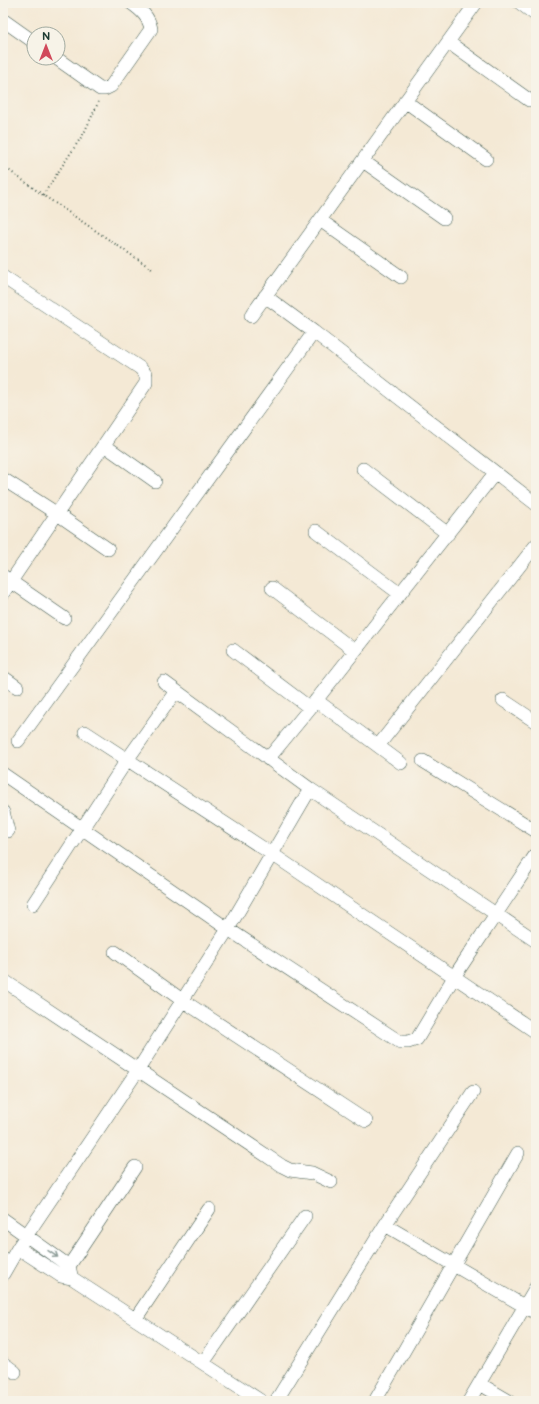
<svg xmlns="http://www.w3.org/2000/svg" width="539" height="1404" viewBox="0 0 539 1404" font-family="'Balsamiq Sans',sans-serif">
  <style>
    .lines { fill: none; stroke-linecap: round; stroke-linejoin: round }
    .minor-casing { stroke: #3f574c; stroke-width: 14 }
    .path { stroke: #3f574c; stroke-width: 2; stroke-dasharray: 1 3; stroke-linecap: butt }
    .minor { stroke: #fff; stroke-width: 13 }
    .oneway { stroke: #8f9e9a }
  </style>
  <rect width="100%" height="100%" fill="#f7f3e8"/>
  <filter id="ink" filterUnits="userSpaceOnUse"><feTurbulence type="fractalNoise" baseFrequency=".025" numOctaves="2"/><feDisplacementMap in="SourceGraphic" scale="8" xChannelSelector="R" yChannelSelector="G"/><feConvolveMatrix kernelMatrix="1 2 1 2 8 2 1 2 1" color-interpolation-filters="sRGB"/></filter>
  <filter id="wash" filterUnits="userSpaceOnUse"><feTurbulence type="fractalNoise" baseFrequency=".012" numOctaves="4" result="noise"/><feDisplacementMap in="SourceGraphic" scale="16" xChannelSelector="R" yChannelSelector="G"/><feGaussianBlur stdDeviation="0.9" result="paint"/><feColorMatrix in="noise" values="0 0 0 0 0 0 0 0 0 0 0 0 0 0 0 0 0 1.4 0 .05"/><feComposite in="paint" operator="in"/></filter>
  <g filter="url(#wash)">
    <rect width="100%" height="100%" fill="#f4e9d5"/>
  </g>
  <g filter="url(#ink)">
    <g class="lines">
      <defs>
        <path id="minor" d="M520,3l16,12
          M3,20l31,22
          M448,42l81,58
          M56,58l44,31h5l6,-3 40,-57c-2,-12 -10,-19 -20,-26
          M405,101l81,58
          M363,161l81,57
          M320,220l81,57
          M3,277l137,91 6,7v8l-143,210
          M265,296l49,36 222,172
          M251,316l225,-313
          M104,445l51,36
          M363,469l85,65
          M3,479l53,34 52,36
          M316,531l84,63
          M3,576l61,42
          M272,588l83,63
          M233,650l77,58
          M3,677l14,10
          M164,682l146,107 226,152
          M316,700l85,63
          M503,700l33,22
          M85,732l187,122 264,178
          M18,741l296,-409
          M378,746l158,-201
          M268,759l42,-51 185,-235
          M423,761l113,70
          M3,774l225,155 172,113h8l9,-3 37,-62 82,-123
          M3,812l5,19
          M33,904l94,-144 49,-69
          M115,952l67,48 184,121
          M3,980l279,186 8,4 22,3 19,9
          M3,1219l66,47 2,9
          M385,1225l151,88
          M18,1248l43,28 11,2 189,123
          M3,1274l15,-26 120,-178 90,-141 82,-140
          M61,1276l8,-10 66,-99
          M136,1318l73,-109
          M3,1363l12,9
          M203,1363l102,-147
          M480,1384l29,17
          M276,1401l109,-176 88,-133
          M375,1401l143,-248
          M469,1401l67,-114"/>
      </defs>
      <use href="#minor" class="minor-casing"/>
      <path class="path" d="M3,166l40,29 109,74
        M43,195l41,-62 15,-32"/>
      <use href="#minor" class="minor"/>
    </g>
    <defs><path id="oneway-shaft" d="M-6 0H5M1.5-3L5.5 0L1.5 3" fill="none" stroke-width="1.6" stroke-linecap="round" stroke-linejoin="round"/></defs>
    <use class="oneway" href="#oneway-shaft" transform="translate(53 1254) rotate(34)"/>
  </g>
  <rect width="539" height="1404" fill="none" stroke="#f7f3e8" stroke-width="16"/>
  <g transform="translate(46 46)"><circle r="19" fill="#f7f3e8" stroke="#a1aaa0"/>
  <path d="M0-3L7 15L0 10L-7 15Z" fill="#d1495b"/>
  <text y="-6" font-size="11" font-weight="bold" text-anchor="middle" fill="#1f3d34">N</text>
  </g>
</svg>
